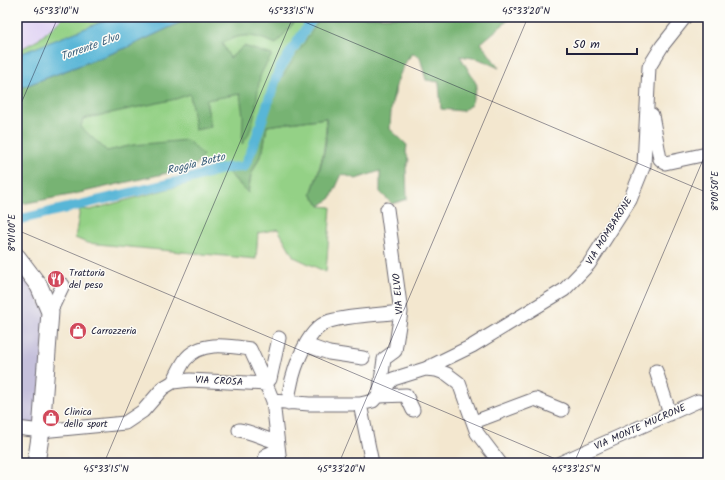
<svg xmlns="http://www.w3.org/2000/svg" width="725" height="480" viewBox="0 0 725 480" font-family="Kalam,sans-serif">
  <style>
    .built { fill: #e1d4f4 }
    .industrial { fill: #c5c0db }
    .green { fill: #94d186; stroke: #5b7a60 }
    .forest { fill: #77b373; stroke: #4c6a57 }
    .water { fill: #59b6d7; stroke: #3e6c89 }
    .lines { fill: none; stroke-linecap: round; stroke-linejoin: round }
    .canal { stroke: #59b6d7; stroke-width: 10 }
    .minor-casing { stroke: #6b676f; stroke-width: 15 }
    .major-casing { stroke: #6b676f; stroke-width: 19 }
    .minor { stroke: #fff; stroke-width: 13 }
    .major { stroke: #fff; stroke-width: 17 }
    .ticks { fill: none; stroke: #22223b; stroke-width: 1; stroke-opacity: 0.45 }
    .labels { text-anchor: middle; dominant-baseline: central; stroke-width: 3; stroke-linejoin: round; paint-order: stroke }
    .street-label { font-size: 10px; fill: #22223b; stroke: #fdfcf7 }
    .poi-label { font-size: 10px; fill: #22223b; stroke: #fdfcf7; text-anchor: start }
    .water-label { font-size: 11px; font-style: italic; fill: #385d79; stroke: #fdfcf7 }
    .neatline { fill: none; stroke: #22223b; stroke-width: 1.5 }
    .ticks-label { font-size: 10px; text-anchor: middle; fill: #22223b }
  </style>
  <rect width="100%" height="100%" fill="#fdfcf7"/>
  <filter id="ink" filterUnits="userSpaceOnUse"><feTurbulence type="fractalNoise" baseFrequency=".025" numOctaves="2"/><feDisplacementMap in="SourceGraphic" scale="8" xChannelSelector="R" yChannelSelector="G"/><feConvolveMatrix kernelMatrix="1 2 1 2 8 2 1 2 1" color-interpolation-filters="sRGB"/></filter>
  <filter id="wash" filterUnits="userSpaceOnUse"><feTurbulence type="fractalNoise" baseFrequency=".012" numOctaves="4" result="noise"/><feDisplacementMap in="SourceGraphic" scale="16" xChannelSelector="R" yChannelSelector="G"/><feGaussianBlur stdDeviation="0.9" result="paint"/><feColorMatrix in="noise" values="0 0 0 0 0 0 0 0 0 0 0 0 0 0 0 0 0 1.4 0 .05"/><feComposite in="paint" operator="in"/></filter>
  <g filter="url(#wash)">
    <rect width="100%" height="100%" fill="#f3e7cf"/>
    <path class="built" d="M17,17h97l-97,38z"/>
    <path class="industrial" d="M17,265l29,47 -9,116 -20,-3z"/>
    <path class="green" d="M64,17h437l-87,36 -17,17 -2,24 -9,22 -46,-6 -76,1 -20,53 -19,4 -29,-6 -179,34v-145l21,-11z
      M326,118c1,27 -6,50 -15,76l9,12 11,1 -5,65 -32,-15 -16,-28 -20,4 -2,26 -169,-16 -12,-5 5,-29 10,1 100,-27 37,-12 21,22 3,-18 12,-25 4,-24z"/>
    <path class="forest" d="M192,17h100l5,2 -21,25c-22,-9 -32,-12 -54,-1l8,15 14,-12 28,9c-4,7 -10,15 -12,22 -4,20 -4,52 -18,67l1,-28 -3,-22 -34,6 5,27 -16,3 -5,-36 -14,5 -93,20 -2,8 26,24 26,-6 54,-5 16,15 -9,12 -124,28 -49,9 -4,-4v-111l109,-41z
      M321,17h191l-31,26 18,25 -20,-9 -19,-3 17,29 -6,20 -9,6 -21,-2 -2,-27 -13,-2 -6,-23 -9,-4c-16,26 -20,46 -21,76l17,16 -1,8 3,7 -3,8 1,31 -15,5 -12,-12v-21l-24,8 -14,-5 -11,24 -11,8 -9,-12c9,-25 18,-50 15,-76l-59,8 -4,24 -12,25 -3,18 -21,-22 18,-2 10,-22 21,-61z"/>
    <path class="water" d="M114,17h78l-66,31 -109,41v-34z"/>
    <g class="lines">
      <path class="canal" d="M17,220l171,-41 37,-11 19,-1 9,-20 26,-77 34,-52"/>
    </g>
  </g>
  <g filter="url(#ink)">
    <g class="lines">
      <defs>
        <path id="minor" d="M652,115l8,44 5,4 37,-8
          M50,312l13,-27
          M306,345l23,8 34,5
          M425,369l47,-23 92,-56 25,-26 41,-64 14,-35 5,-98 13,-21 23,-29
          M656,371l14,43
          M173,382c4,-7 7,-15 12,-22 15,-20 45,-14 65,-11l16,35
          M266,384l4,-5 9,-41
          M379,396l5,-37 11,-8 6,-39 -14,-103
          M379,396l27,-1 7,15
          M273,401l36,3h51l13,-3 20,-22 32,-10 11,1 11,4 12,9 18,50 23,30
          M288,403c2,-24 16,-74 42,-82 22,-6 48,-6 71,-9
          M360,404l12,59
          M474,422l61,-23 27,11
          M17,428l24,3 84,-8 18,-12 20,-23 10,-6 17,-2 76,4 7,17 7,62
          M239,430c14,2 25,9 38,12
          M264,463l2,-8 12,-5
          M560,463l138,-62"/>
        <path id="major" d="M17,257l22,29 11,26 -9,119 -5,32"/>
      </defs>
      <use href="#minor" class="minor-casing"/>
      <use href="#major" class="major-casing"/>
      <use href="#minor" class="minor"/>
      <use href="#major" class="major"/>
    </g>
  </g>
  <path class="ticks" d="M293,17l415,176M17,113l41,-96M17,230l548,233M104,463l189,-446M339,463l189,-446M574,463l134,-315"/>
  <defs>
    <symbol id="restaurant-disc" viewBox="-11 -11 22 22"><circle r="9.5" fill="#d1495b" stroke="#fdfcf7"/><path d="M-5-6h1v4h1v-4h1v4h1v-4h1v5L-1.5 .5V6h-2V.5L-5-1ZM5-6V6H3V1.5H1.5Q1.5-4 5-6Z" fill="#fff"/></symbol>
    <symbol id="shop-disc" viewBox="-11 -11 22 22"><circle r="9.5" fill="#d1495b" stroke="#fdfcf7"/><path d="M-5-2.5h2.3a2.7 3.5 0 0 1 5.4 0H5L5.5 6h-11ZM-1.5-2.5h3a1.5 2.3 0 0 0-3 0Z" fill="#fff"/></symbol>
  </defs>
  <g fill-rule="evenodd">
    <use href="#restaurant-disc" x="46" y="269" width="20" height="20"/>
    <use href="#shop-disc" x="68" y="321" width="20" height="20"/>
    <use href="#shop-disc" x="41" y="408" width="20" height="20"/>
  </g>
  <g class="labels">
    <g class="street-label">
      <text transform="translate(609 231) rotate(-58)">VIA MOMBARONE</text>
      <text transform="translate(398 294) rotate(-95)">VIA ELVO</text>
      <text transform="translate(219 381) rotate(3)">VIA CROSA</text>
      <text transform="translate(640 427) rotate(-24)">VIA MONTE MUCRONE</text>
    </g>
    <g class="poi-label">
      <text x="69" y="273">Trattoria<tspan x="69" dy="12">del peso</tspan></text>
      <text x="91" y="331">Carrozzeria</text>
      <text x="64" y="412">Clinica<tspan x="64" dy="12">dello sport</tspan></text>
    </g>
    <g class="water-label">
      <text transform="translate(90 47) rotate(-20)">Torrente Elvo</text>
      <text transform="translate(196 164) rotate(-14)">Roggia Botto</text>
    </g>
  </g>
  <rect width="725" height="480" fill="none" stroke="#fdfcf7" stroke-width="44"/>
  <path d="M567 48v6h70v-6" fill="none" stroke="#22223b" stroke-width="2"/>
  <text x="573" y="48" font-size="12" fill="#22223b" stroke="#fdfcf7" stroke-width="3" paint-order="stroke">50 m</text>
  <rect x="22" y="22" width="681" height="436" class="neatline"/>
  <g class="ticks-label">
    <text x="56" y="14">45°33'10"N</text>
    <text x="291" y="14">45°33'15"N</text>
    <text x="526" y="14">45°33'20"N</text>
    <text transform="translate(714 191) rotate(-90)" y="4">8°00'50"E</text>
    <text transform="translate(11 233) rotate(-90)" y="4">8°01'00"E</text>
    <text x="106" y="472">45°33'15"N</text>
    <text x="341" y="472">45°33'20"N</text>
    <text x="576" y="472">45°33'25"N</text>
  </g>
</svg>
